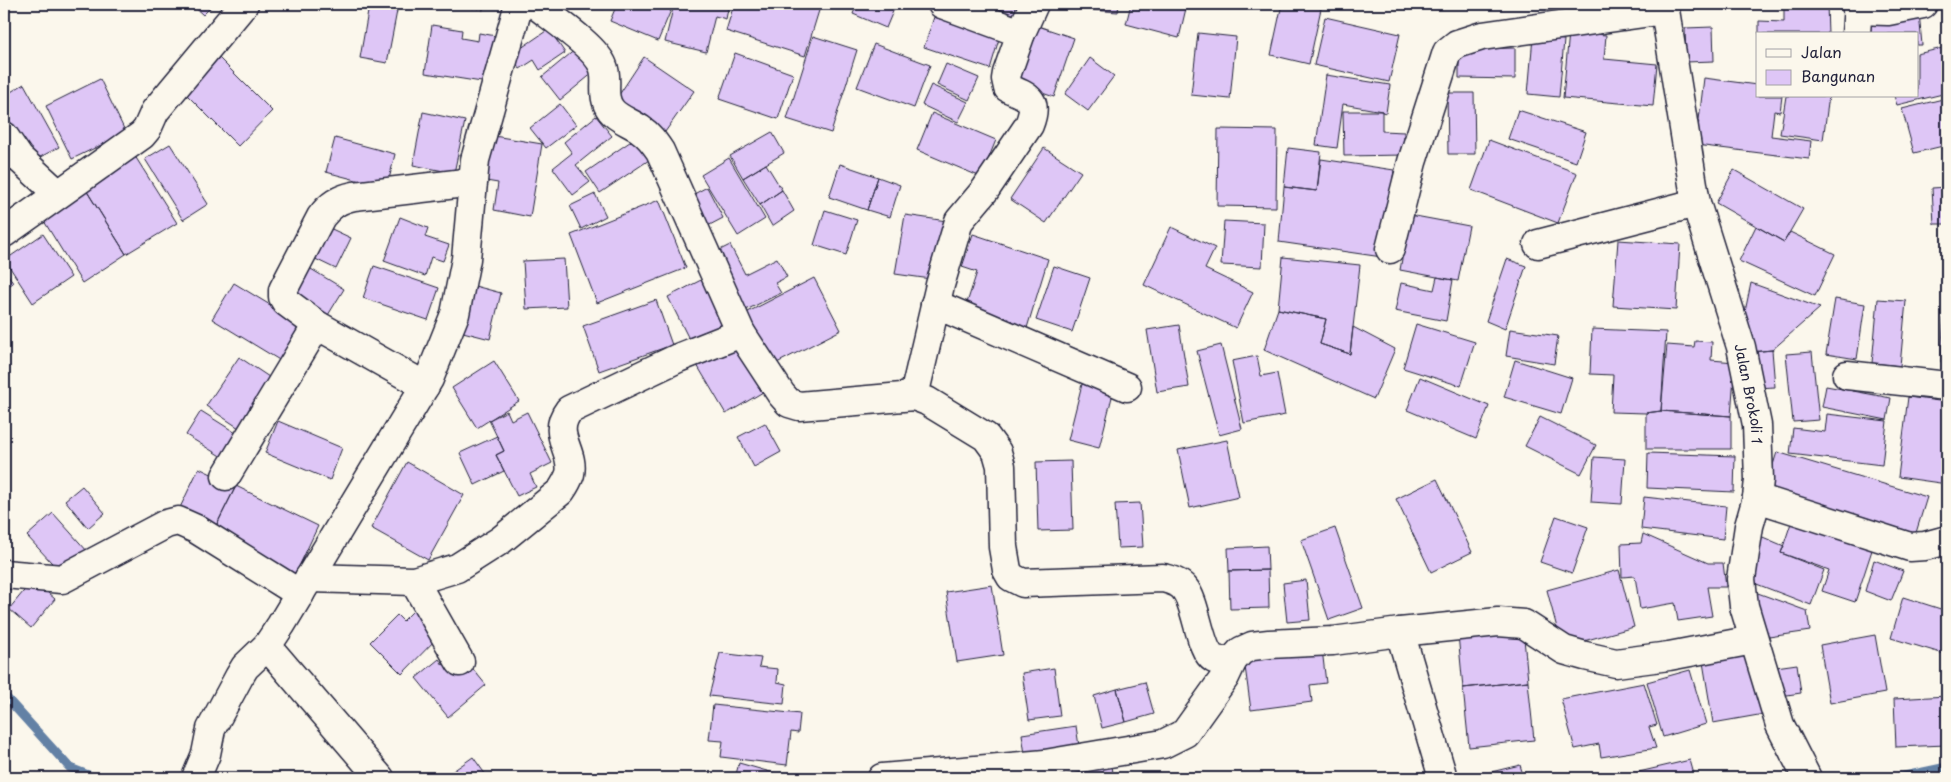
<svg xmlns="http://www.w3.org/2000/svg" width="1951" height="782" viewBox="0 0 1951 782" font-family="'Playpen Sans',sans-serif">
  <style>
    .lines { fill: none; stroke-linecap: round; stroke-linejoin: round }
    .stream { stroke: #6481a5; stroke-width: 9 }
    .building { fill: #dec6f6; stroke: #22223b }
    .minor-casing { stroke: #22223b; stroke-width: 31 }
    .path { stroke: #22223b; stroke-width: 3; stroke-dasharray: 1 4; stroke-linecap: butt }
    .minor { stroke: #fbf7ec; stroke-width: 28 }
    .labels { text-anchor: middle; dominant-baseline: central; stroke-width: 4.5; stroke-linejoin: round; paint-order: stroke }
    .street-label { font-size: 14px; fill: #22223b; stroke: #fbf7ec }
  </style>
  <rect width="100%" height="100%" fill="#fbf7ec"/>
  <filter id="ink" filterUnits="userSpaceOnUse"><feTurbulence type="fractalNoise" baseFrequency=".02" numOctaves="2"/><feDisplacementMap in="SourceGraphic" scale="10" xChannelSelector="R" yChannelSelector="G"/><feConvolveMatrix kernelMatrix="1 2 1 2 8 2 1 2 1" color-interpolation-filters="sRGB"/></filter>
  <g filter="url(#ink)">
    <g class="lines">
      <path class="stream" d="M4,695l66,73 26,10
        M1895,778l52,-11"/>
    </g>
    <path class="building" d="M191,4h23l-11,11z
      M581,4h24l-1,5z
      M617,4h37l17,6 -13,31 -48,-20z
      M674,4h55l-3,15 -11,-3 -9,36 -41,-10z
      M734,4h87l-16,52 -79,-25z
      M857,4h39l-10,24 -33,-14z
      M994,4h34l-6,19 -31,-11z
      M1042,4h77l-1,8 -76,-6z
      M1131,4h56l-8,34 -53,-14z
      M1282,4h40l-13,60 -38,-9z
      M1689,4h35l-34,4z
      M1784,4h43l1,30h-69v-13l25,1z
      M369,6l28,5 -10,52 -27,-5z
      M1919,13l3,32h-5v-11h-46l-2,-17z
      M934,17l65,22 -9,30 -66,-22z
      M1325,17l75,17 -11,48 -75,-17z
      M1029,23l45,15 -20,59 -44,-15z
      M432,25l30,5 -1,8 17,3 1,-8 17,3 -8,47 -63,-10z
      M1713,27l1,34 -28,1 -1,-34z
      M549,29l16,24 -25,17 -6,-10 -14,9 -9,-14z
      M1569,32l37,3 -2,24 53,5 -4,42 -90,-8z
      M1198,33l38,4 -6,62 -39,-4z
      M813,36l44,14 -26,83 -44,-14z
      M1533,37l31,3 -5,57 -31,-3z
      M874,44l56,21 -16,43 -57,-21z
      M1947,47v46l-50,12 -3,-9h23v-42z
      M1515,48v31l-56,-1v-29z
      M576,49l18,23 -34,28 -18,-23z
      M735,53l58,21 -15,45 -59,-20z
      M644,57l50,34 -29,41 -48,-34z
      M219,58l53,53 -34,35 -53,-53z
      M1090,58l24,18 -26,35 -23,-17z
      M946,64l33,14 -10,22 -32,-15z
      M1326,75l64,10 -4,28 -4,-1v-1l-39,-7 -6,44 -21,-3z
      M1704,78l53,7v11h25l-2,16 -6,-1 -3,25 40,5 -2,18 -113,-14z
      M100,79l26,54 -54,26 -26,-53z
      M24,84l35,63 -30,16 -25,-47v-20z
      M931,85l37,17 -10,20 -36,-17z
      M1447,93h27l1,61h-27z
      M1786,96h43l-6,44 -43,-6z
      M1947,98v47l-33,8 -12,-44z
      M560,104l16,21 -30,23 -16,-20z
      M1518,110l68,22 -10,30 -68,-23z
      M1343,111h39v20l22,1v23l-60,1z
      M423,112l42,9 -11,52 -41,-8z
      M932,113l64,27 -15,37 -64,-27z
      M596,116l16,20 -36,29 14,17 -17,13 -20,-27 19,-15 -8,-11z
      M1218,129l59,1 -1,77 -59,-1z
      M772,132l12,21 -41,25 -13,-22z
      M488,135l54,9 -12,73 -36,-7 4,-27 -18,-3z
      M640,135l15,21 -55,37 -14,-21z
      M335,138l60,16 -8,34 -61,-16z
      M1489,140l88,33 -19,50 -87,-33z
      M170,144l38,60 -25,16 -38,-61z
      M1044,148l37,24 -35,51 -36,-24z
      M1288,148l33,4 -4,39 -33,-4z
      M133,153l44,70 -51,31 -43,-69z
      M729,158l36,61 -27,17 -37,-61z
      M1321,159l73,11 -12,87 -103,-15 5,-55 33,4z
      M766,164l16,26 -22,15 -17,-27z
      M840,164l38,13 -11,33 -38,-13z
      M4,167l5,12 -5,3z
      M1734,170l69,39 -19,33 -68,-39z
      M878,177l22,8 -10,32 -23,-7z
      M83,185l43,69 -44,29 -43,-70z
      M707,187l16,31 -21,11 -17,-30z
      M1947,187v37h-13l-2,-36z
      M782,190l12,21 -22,15 -12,-21z
      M595,194l11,22 -25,13 -11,-23z
      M659,200l27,68 -89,35 -26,-68z
      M825,210l32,10 -11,35 -32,-10z
      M905,215l42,6 -9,59 -43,-6z
      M1410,215l59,11 -11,55 -58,-11z
      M400,217l28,11 -3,9 24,8 -6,16 -12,-4 -6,19 -41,-15z
      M1224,221l40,2 -2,44 -41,-2z
      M321,224l30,14 -15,31 -29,-14z
      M1756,226l28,16 6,-10 45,22 -20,42 -76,-35z
      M1171,227l44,21 -10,21 48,23 -17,36 -92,-43z
      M43,234l28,43 -38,26 -28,-43z
      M973,234l75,25 -21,69 -62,-19 12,-37 -15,-5z
      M1618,240l62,4 -4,66 -63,-4z
      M730,245l15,29 32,-16 10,19 -12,6 6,10 -39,19 -30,-58z
      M1283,257l77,8 -10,89 -30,-10 6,-25 -48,-10z
      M564,259l3,48 -41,2 -3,-48z
      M1507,259l19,7 -21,63 -19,-8z
      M306,266l38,23 -19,31 -37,-24z
      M374,266l65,22 -11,32 -65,-22z
      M1054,266l36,12 -18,54 -36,-12z
      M4,268l9,15 -9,6z
      M1437,277l16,3 -7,41 -51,-10 6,-28 33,7z
      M1946,277h1v86l-6,-1z
      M814,278l27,52 -68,35 -27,-52z
      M703,279l23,47 -35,17 -23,-46z
      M234,283l69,42 -22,36 -69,-42z
      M1751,283l69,25 -48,42 -21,2 -9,-26z
      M471,285l30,8 -11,46 -31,-8z
      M1835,299l30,5 -8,55 -31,-5z
      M1878,299l28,2 -6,65 -28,-3z
      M656,300l16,45 -73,26 -16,-45z
      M1278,309l48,10 -6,25 30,10 3,-27 42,22 -21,50 -110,-49z
      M1416,324l59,18 -14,44 -58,-18z
      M1179,325l10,62 -32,5 -10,-62z
      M1510,329l48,7 -4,28 -48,-8z
      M1592,329l74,3 -5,79 -15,2 -35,-1 2,-37 -23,-1z
      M1695,341l17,1 -1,18 24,2 -4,54 -70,-5 6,-66 27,2z
      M734,343l29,49 -37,22 -29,-49z
      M1221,345l21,84 -23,6 -22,-84z
      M1772,350l3,37 -20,1 -4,-36z
      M1812,352l7,68 -26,2 -7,-68z
      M1257,356l4,20 16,-3 8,42 -41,8 -12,-62z
      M239,357l36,24 -33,49 -36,-24z
      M1515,360l57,18 -11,36 -57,-17z
      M494,361l25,40 -42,27 -25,-40z
      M1420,377l69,29 -13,33 -69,-29z
      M1082,384l31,9 -14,55 -31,-8z
      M1826,386l65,12 -4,22 -65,-13z
      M1908,397l39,5v82l-49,-7z
      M201,411l35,22 -14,24 -36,-22z
      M507,411l4,9 16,-8 25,51 -22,11 6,13 -19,9 -21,-41 8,-4 -15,-31z
      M1661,411l70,5v33h-85v-36z
      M1827,414l60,7 -5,44 -92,-11 3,-26 32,4z
      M1540,417l56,28 -15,29 -56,-28z
      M278,421l64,27 -12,32 -65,-27z
      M765,423l16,29 -27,15 -16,-30z
      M497,436l7,15 -8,4 8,16 -29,14 -15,-32z
      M1227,440l12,57 -49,11 -12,-58z
      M1777,452l150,45 -12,39 -150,-45z
      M1648,453l87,3 -1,36 -87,-4z
      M1594,457l31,2 -3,45 -31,-2z
      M1071,461l2,69 -35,1 -2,-69z
      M407,462l57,33 -36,65 -57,-32z
      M199,468l37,18 -24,48 -36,-18z
      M1437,479l35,73 -41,20 -35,-73z
      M82,486l23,27 -17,15 -23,-28z
      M236,486l82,40 -23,49 -83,-41z
      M1644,497l82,9 -3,33 -82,-10z
      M1140,503l3,44 -25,1 -3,-44z
      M53,513l35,39 -25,23 -36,-39z
      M1556,516l32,11 -16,46 -32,-11z
      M1793,517l81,27 -19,58 -33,-11 7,-21 -48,-17z
      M1335,528l28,80 -34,12 -28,-80z
      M1643,534l65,29h15l3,24h-19l5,29 -34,5 -3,-18 -35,6 -5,-33 -13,1 -1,-33 20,-1z
      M1758,535l26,11 -3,7 43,17 -13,35 -70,-27z
      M1267,546l1,24 -39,1 -1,-23z
      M1874,560l29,11 -12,30 -26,-10z
      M1268,570l1,38 -39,1 -1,-38z
      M1619,570l15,57 -72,20 -15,-57z
      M33,580l22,19 -24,29 -22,-19z
      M1306,580l4,40 -23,2 -4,-39z
      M992,585l11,70 -46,7 -11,-70z
      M1755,592l52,19 3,20 -48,7z
      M1903,597l44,14v32l-3,11 -53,-16z
      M415,609l26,25 -39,40 -32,-32 27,-27 6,6z
      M1523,628l5,53 -65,7 -5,-54z
      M1875,635l10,58 -55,10 -10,-58z
      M1752,647l12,67 -51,9 -11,-67z
      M1322,649l4,34 -16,2 2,17 -61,8 -8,-58z
      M720,653l41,5 -2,9 19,2 -1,13 9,2 -2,20 -75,-8z
      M452,658l16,5 18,22 -38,32 -32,-39 23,-19 4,6z
      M1797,664l4,29 -21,3 -4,-29z
      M1054,668l6,48 -31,4 -7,-47z
      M1690,670l16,54 -43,13 -16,-55z
      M1528,681l6,59 -65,7 -6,-59z
      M1145,682l9,32 -28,8 -9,-33z
      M1644,683l13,42 -8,2 7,21 -55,9 -2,-13 -24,5 -14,-50z
      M1117,689l9,33 -24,6 -8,-32z
      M1947,696v49l-51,2 -2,-48z
      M713,705l87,9 -2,19 -7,-1 -4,33 -66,-8 2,-16 -14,-1z
      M1076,726l4,27 -54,8 -4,-27z
      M473,757l15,21h-45z
      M1112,760l1,17 32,-2v3h-76l-1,-15z
      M1690,760l5,18h-68l-1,-3z
      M739,763l52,15h-56z
      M1520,765l4,13h-36l-1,-5z"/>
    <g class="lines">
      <defs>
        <g id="minor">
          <path d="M535,4c17,14 61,43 68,62 6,14 -3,30 8,44 7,9 19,12 29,19 9,6 14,13 20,22l81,182 40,61 8,9 10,3 115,-10"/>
          <path d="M942,4l79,29 -14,40 -1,6 2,9c21,9 31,12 21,37l-44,65 -26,31 -19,64 -26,111 13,5 59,36 11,15 4,14 2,81 4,23 4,7 12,6 140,-5c7,2 16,4 21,10 13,15 15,62 30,71 6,3 13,2 19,1"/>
          <path id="s1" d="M1664,4l32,199 45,144 16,78 2,55 -2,18 -8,28 -8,53 3,27 36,119 27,53"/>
          <path d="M1857,10l31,1 35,-7"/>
          <path d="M1021,33l13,-29"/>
          <path d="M1856,34l2,-30"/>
          <path d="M4,136l15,22 38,35"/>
          <path d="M4,233l138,-98 5,-6 8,-18 89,-107"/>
          <path d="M1538,244l158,-41"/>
          <path d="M1390,249l22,-87 35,-110 10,-8 25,-8 183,-26"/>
          <path d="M935,304l192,83"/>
          <path d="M1847,375l100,11"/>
          <path d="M425,386l-108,-61 -31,-23 -3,-5v-7l38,-73c9,-12 18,-18 33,-21l119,-14"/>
          <path d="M226,476l91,-151"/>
          <path d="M1757,498l153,49 15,-1 22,-6"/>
          <path d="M4,574l58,5 104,-55 12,-3 18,8 104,65"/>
          <path d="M309,578l105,3 43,-13 44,-28 60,-49c4,-6 7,-11 9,-17 5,-24 -20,-39 -1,-64l109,-52 63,-25"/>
          <path d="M414,581l46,81"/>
          <path d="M1400,632l43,146"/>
          <path d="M267,646l113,132"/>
          <path d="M196,778l10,-24 5,-25 28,-52 6,-10 22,-21 14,-21 148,-246 26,-65 11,-55 9,-99 44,-156"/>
          <path d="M882,778l163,-14 118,-20 22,-11 40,-56 8,-17 8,-9 11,-5 17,-2 64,-3 67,-9 98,-10 26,2 40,26 21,6 31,7 53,-7 84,-16"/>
        </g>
      </defs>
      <use href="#minor" class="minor-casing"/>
      <path class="path" d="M458,4l29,6"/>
      <use href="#minor" class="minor"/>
    </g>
  </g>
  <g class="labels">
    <g class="street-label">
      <text stroke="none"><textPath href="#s1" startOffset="400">Jalan Brokoli 1</textPath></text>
    </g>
  </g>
  <rect width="1951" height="782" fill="none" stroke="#fbf7ec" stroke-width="20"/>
  <rect x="10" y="10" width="1931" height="762" fill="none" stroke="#22223b" stroke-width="2" filter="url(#ink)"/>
  <rect x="1756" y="32" width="162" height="65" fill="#fbf7ec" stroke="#a4a2a5"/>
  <rect x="1766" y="49" width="25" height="8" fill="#fbf7ec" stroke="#a4a2a5"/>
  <text x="1801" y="58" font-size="15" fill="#22223b">Jalan</text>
  <rect x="1766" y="70" width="25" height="15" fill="#dec6f6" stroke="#a4a2a5"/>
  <text x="1801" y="82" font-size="15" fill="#22223b">Bangunan</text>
</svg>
